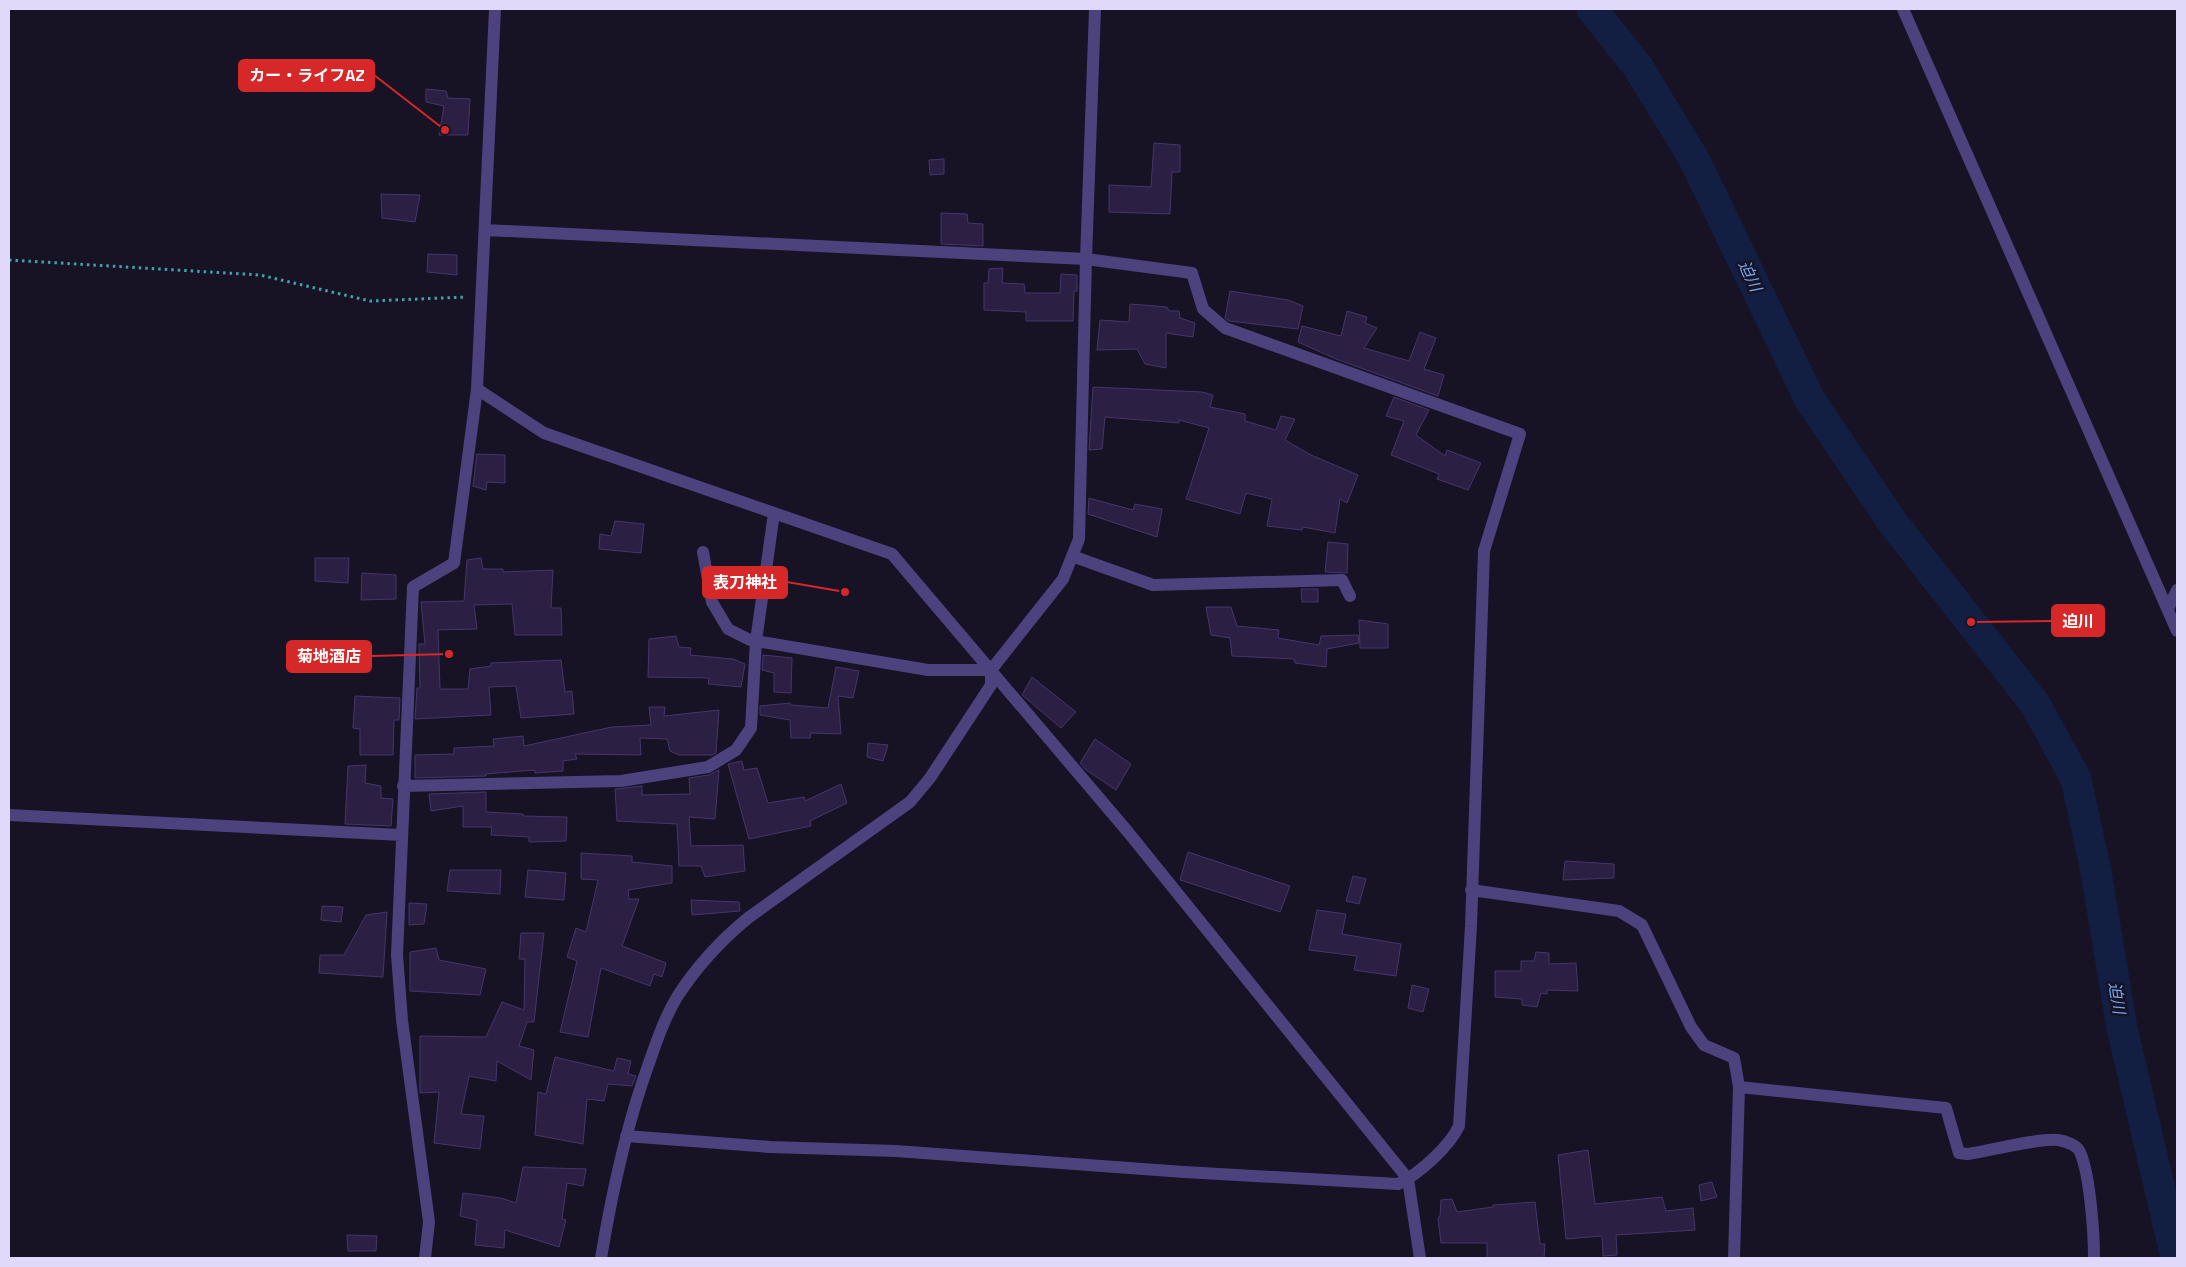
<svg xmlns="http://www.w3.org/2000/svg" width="2186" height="1267" viewBox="0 0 2186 1267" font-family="'Space Grotesk','Noto Sans JP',sans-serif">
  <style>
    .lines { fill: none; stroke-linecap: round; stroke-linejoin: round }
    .river { stroke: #121e42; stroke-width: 31 }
    .building { fill: #2b2043; stroke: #46356c }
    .path { stroke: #3ea3aa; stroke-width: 3; stroke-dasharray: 2.5 4; stroke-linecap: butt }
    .minor { stroke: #4c427d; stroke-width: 12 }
    .labels { text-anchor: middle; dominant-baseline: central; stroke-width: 5; stroke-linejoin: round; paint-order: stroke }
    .water-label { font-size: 16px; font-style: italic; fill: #73a6ee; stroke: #171224 }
    .leader { fill: none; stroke: #d62828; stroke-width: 2 }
    .callout-dot { fill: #d62828; stroke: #171224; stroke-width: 2 }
    .callout { fill: #d62828; stroke: #d62828; stroke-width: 2 }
    .callout-label { font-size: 16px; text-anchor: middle; font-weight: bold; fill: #fff }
  </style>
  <rect width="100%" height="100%" fill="#171224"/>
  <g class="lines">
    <path class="river" d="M1592,9l46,58 56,92 116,241 83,123 142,181 41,75 20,93 26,156 54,230"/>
  </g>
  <path class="building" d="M426,89l20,2 2,7 22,1 -2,36h-29l5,-29 -18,-4z
    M1154,143l26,2v27h-8l-2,42 -61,-2v-27l42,2z
    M944,159v15l-14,1 -1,-15z
    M381,194l39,1 -5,27 -33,-4z
    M941,213l26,1 1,9 15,1v22l-42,-2z
    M428,254l29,1v20l-30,-3z
    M1003,268l-1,15 22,1 1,9h35l1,-19 16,1v16h-3l-1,30h-47v-9l-42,-2v-27h4l1,-14z
    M1230,291l58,9 15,6 -5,23 -69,-8 -4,-3z
    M1130,304l37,3 2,4h10l1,7 15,5 -2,14 -27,-4v35l-21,-4 -8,-15 -40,1 3,-30 29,2z
    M1347,311l20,6 -2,6 12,5 -13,20 45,13 11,-29 16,6 -12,31 20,6 -6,21 -102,-37 -38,-17 4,-16 39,10z
    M1093,387l109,5 11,3 -3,12 35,7v7l31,9 5,-14 14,3 -10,21 26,15 47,20 -11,28 -7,-4 -5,34 -32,-6 -1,3 -35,-4 5,-27 -26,-6 -6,21 -54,-15 23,-71 -30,-8v3l-74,-6 -3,32 -13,1z
    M1394,397l35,13 -13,25 29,21 2,-6 34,13 -13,27 -31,-11 2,-5 -48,-19 13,-34 -18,-5z
    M477,454l28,1v28l-18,-1 -1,8 -13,-4z
    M1089,498l44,12 2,-6 27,5 -5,28 -69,-23z
    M615,521l29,3 -3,29 -42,-4 1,-15 11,2z
    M1328,542l20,2 -1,29 -22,-1z
    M315,558h34l-1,25 -33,-2z
    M481,558l2,11h20v3l50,-2 -2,38h10l1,27h-47l-3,-31 -38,1 3,24 -39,1 2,59h28l2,-20 21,-3v-3l70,-3 4,32 7,-1 2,23 -53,4 -5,-32 -27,1 2,28 -76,4 2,-31h3l-1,-44h6l-4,-42 43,-1 3,-41z
    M362,573l34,2v24l-35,1z
    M1301,589h17v13h-16z
    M1206,607h25l6,19 42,4 -1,8 41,7 2,-9 37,-1 1,8 -32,6 -1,18 -31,-4 -1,-4 -62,-3 -2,-18 -19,-3z
    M1359,620l29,4v24h-28z
    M676,636l3,11 12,1 -1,7 43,4 12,5 -4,23 -33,-3 1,-6 -61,-1 1,-38z
    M763,655l29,3 -1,35 -17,-1v-19l-12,-3z
    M836,667l23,4 -6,27 -15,-2 3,38 -30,-1 -1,5h-19l-1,-18 -30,-5v-9l30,-3v2l38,3z
    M1032,677l44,35 -15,16 -39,-33z
    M355,696l45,2 -1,22h-5l-1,35h-33v-26l-7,-1z
    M649,707h16l-1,9 55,-6 -3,43 -4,2h-33l-9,-4 -3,-12 -27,-1 1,17 -66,-1 2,5 -14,2v10l-28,2 -1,-3 -48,4v2l-71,2v-23l39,-1v-6l40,-2 -1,-7 30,-3 1,10 88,-19 39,-2z
    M1095,739l36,25 -15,26 -30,-20 -6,-7z
    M868,743l20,2 -5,16 -16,-4z
    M742,761l2,9 13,-2 11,35 36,-6 1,4 36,-17 6,19 -37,18 1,5 -62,13 -21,-75z
    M366,765l-1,18 16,3v12l12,1 -2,27 -46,-2 3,-58z
    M719,770l-4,49 -26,-2 2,29 52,-1 2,26 -40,6 -4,-11h-22l-2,-42 -60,-3 -2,-32 27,-3v9l48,-1 -1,-16 20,-3z
    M486,792v20l37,2v2l44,1 -1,24 -37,1v-5l-38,-2 1,-8h-29v-21l-32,5 -2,-17z
    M1188,852l102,34 -10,26 -100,-32z
    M581,853l51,3v6l40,4v17l-44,7 1,9h10l-17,47 44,17 -4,14 -8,-3 -4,12 -49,-18 -13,69 -28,-5 17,-71 -10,-4 9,-29 10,4 12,-52 -17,-1z
    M1565,861l49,3v14l-51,2z
    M450,870h51l-1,24 -53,-3z
    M528,870l38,3 -2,27 -39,-3z
    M1353,876l13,3 -7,25 -13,-3z
    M691,900l48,2 1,9 -48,4z
    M409,903l18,1 -3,20 -15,1z
    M322,906l21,1 -2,15 -20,-2z
    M1317,910l29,4 -4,20 59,10 -5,32 -42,-6 3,-14 -48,-6z
    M387,912l-4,65 -64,-4 1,-18h24l22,-40z
    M521,933h23l-10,89h-7l-8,24 15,4 -3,30 -34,-19 -1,20 -27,-5 -8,38 23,2 -4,33 -46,-6 5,-51 -19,1v-57l66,1 16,-35 22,8 1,-51h-6z
    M436,948l3,12 47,9 -6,26 -70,-4v-39z
    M1536,952l13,1v11l27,-1 2,28 -31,-1v4l-6,-1 -4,14 -15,-2v-6l-27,-2v-26h26v-10h13z
    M1412,985l17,4 -6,23 -15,-4z
    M555,1057l59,14 3,-13 14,3 -3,13 8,2 -4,10 -24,-2 -4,17 -17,-2 -4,45 -48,-9 3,-43 8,2z
    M1588,1150l7,54 67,-7 4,14 27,-3 2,22 -79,5 1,20 -14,1 -1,-20 -36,3 -8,-84z
    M523,1167l63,2 -3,17 -16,-3 -5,36 4,1 -7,27 -54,-17 -1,18 -29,-3 2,-25 -17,-4 3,-23 38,5 15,5z
    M1712,1182l5,15 -16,4 -2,-16z
    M1452,1199l5,13 36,-5v-2l42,-3 5,42h5l-1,14h-57v-15h-46l-3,-25 2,-2 1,-16z
    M347,1235l30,1 -1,15h-28z"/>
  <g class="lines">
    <path class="path" d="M9,260l251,15 110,26 97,-4"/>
    <path class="minor" d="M495,9l-18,380 67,44 348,121 236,278 280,347 12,79
      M1903,9l274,622
      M485,230l601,29 106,14 11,36 22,19 295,106 -36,117 -13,375 -12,200c-10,21 -40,48 -61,58l-214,-12 -288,-21 -126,-4 -144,-11
      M703,552l9,50 16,27 22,11 178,30h63l72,-91 16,-40 7,-280 9,-250
      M1072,556l81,29 189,-5 8,16
      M2168,609l9,-19
      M403,786l218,-5 87,-14 28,-17 15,-22 5,-87 18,-128
      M9,815l392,20
      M1471,890l148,21 23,14 49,102 13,18 30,13 5,29 -5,171
      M1739,1087l207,21 13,45 8,1c23,-3 70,-16 91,-14 7,1 19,5 22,12 10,23 14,80 14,106
      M425,1258l4,-36 -27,-202 -5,-65 16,-368 41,-24 23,-174
      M601,1258c11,-66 25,-132 48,-195 8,-23 16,-46 28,-66 20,-31 43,-56 71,-79l162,-116 20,-24 61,-93v-15"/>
  </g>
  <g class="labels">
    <g class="water-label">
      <text transform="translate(1750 276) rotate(65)">迫川</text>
      <text transform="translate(2117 998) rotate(81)">迫川</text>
    </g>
  </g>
  <path class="leader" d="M445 130L374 75M845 592L787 582M1971 622L2052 621M449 654L371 656"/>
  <g class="callout-dot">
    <circle cx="445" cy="130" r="5"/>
    <circle cx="845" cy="592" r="5"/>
    <circle cx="1971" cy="622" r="5"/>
    <circle cx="449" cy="654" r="5"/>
  </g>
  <g class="callout">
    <rect x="239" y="60" width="135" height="31" rx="5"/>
    <rect x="703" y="567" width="84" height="31" rx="5"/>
    <rect x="2052" y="605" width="52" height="31" rx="5"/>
    <rect x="287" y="641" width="84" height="31" rx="5"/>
  </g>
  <g class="callout-label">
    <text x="307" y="81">カー・ライフAZ</text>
    <text x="745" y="588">表刀神社</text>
    <text x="2078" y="627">迫川</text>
    <text x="329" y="662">菊地酒店</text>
  </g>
  <rect width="2186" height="1267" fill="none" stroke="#e1d9fa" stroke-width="20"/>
</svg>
